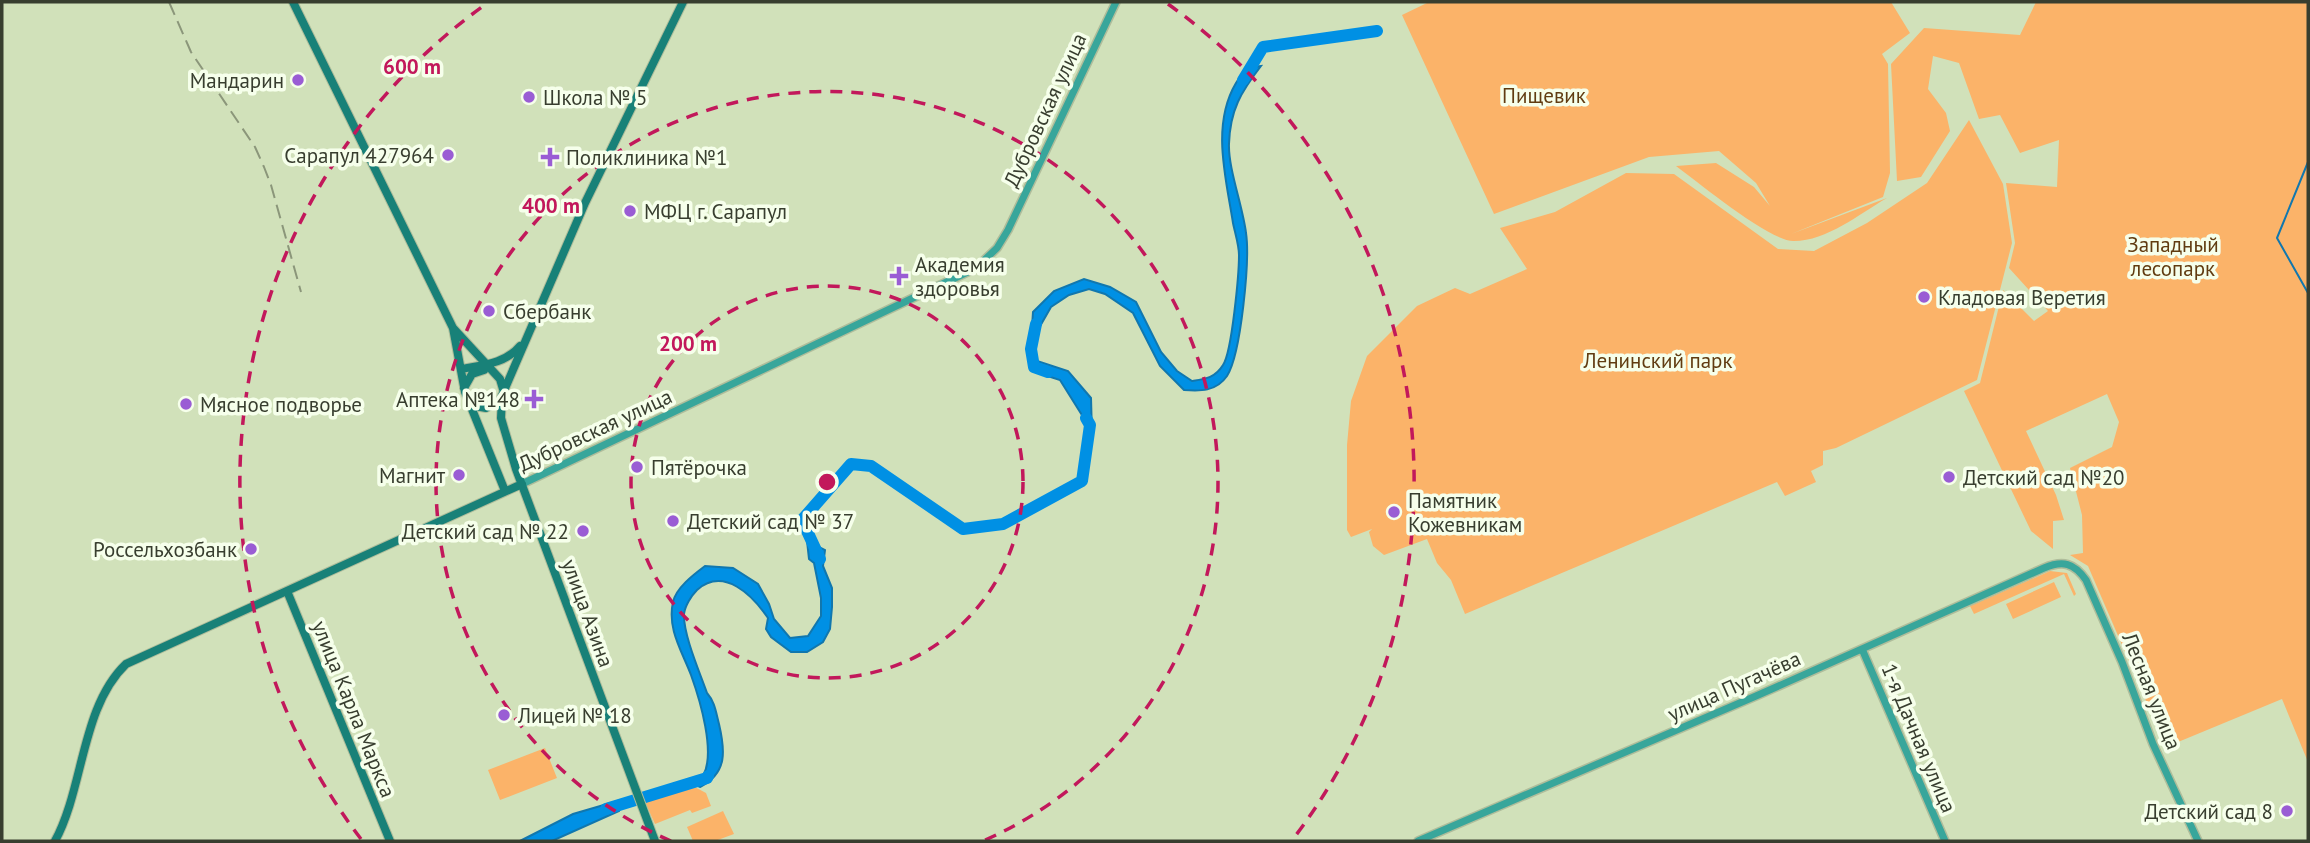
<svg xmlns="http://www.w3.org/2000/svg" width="2310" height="843" viewBox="0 0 2310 843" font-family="'PT Sans',sans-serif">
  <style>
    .green { fill: #fbb369 }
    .water { fill: #0090e4; stroke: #1177ae; stroke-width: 2 }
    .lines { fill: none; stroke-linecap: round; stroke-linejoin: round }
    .stream { stroke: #1177ae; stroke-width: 2 }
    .river { stroke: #0090e4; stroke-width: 12 }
    .tertiary-casing { stroke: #afbd9b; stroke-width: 10 }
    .secondary-casing { stroke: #afbd9b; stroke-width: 10 }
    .tertiary { stroke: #38a69b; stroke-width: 7 }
    .secondary { stroke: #188178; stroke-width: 8 }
    .rail { stroke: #8b967a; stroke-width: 2; stroke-dasharray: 14 7; stroke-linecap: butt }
    .ring { fill: none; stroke: #c2185b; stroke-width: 3.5; stroke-dasharray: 12 9 }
    .poi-dot { fill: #9a5dd4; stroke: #f6ffeb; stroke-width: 2.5 }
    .labels { text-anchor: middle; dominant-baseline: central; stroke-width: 7; stroke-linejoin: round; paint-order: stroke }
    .poi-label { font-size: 21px; fill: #383e2f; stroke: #f6ffeb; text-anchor: start }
    .park-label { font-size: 21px; fill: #613c11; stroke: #f6ffeb }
    .street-label { font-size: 21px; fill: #383e2f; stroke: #f6ffeb }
    .centre { fill: #c2185b; stroke: #f6ffeb; stroke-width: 3.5 }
    .ring-label { font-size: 21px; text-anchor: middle; font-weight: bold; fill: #c2185b; stroke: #f6ffeb; stroke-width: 7; stroke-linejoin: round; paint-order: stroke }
  </style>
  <rect width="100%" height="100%" fill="#d1e1ba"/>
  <path class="green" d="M1429,2h462l19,31 -28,21 6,10 2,109 -7,24 -92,37 96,-36c-28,16 -60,43 -93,43 -24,1 -96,-59 -118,-75l40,-3 38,24 16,19 -14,-23 -37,-32 -70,6 -155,57 -92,-199z
    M2036,2h272v760l-26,-63 -116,48 -78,-181 -18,-11 13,-2 -1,-38 -12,-47 42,-21 7,-25 -12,-28 -81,37 30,64 8,25 -11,1v28l-22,-18 -67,-140 16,-8 23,-93 31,31 14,-10 -39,-43 6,-25 -9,-60 51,4 2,-47 -39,13 -20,-38 -21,4 -20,-56 -26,-7 -5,33 18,24 4,18 -29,46 -24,4 -6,-117 33,-36 96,7z
    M1969,120l34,64 9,59 -35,137 -141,68 -13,3v14l-12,6 5,11 -31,14 -8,-14 -312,132 -14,-34 -14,-17 -10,-24 -43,16 -11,-9 -4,-14 3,-3 -21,8 -4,-7v-85l4,-44 16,-45 50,-50 38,-18 15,6 57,-25 -27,-41 55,-16 71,-39 48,1 104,75 36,2 53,-28 60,-40z
    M2050,571l17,2 9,21 -2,2 -10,-22 -90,40 -4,-8z
    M2054,582l7,15 -48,22 -7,-15z
    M545,748l12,30 -57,22 -12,-30z
    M691,785l15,8 5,13 -19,7 -2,-3 -35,14 -11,-24z
    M723,811l11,23 -19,7h-22l-6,-14z"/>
  <path class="water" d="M1261,66c-20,26 -31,44 -32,78 -1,24 14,63 17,89 4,27 -5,121 -19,143 -11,16 -27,15 -43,14l-24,-24 -27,-53 -28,-19 -16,-5 -20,6 -18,12 -20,35 2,-30 21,-21 30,-12 26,8 26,15 25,50 16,19 15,10c13,-2 23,-3 31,-16 9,-13 16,-92 16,-110 0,-10 -4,-22 -6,-32 -7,-45 -22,-98 3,-140 6,-10 13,-16 25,-17z
    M1034,360l34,11 23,27 1,36h-7v-14l-25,-40 -25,-8z
    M807,541l18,9 -2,16 9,22v19l-2,22 -7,13 -16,10h-16l-20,-15 -5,-8 2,-11c-15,-22 -44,-52 -71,-28 -6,6 -12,16 -13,24 -1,20 16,59 23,79 8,9 9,20 12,31 6,26 9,49 -19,63l-7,-3v-5l10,-3c13,-23 -3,-76 -12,-101 -9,-24 -24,-46 -18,-73 3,-14 20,-27 32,-36l28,2 25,16 11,20 5,15 16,19 18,-2 13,-20v-18l-7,-35 -5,-4z
    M624,799l-5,12 -67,30h-32l53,-27z"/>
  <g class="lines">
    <path class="stream" d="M2308,162l-31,76 31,55"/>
    <path class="river" d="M1243,80l20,-33 114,-16
      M1036,324l-5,25 3,18 14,5
      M820,559l-18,-39 49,-56 20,2 92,63 40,-5 79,-43 8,-56 -4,-7
      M606,809l101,-31 1,-2"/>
    <defs>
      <path id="tertiary" d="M522,484l454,-216 21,-20 11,-18 108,-228
        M1862,649l83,192
        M1418,841l338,-145 288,-128c19,-8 30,-5 42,12l36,82 31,82 45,97"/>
      <path id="secondary" d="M293,2l160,326 12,64 40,99
        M453,328l47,51 3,10
        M461,369c22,-4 44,-5 59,-23
        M464,388l8,-14 12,-4
        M502,397l-1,21 15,51 139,372
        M469,400l6,6 11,2 14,-8 85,-197 98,-201
        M287,591l103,250
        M55,841c29,-53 26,-134 71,-177l396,-180"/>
    </defs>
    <use href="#tertiary" class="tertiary-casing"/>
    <use href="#secondary" class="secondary-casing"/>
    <use href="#tertiary" class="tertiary"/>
    <use href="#secondary" class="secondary"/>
    <path class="rail" d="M169,2l22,50 64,95 9,20 7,18 30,107"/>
  </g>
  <g class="ring">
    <circle cx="827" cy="482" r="196"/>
    <path d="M671 841A391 391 0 1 1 983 841"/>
    <path d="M361 839A587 587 0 0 1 486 4M1168 4A587 587 0 0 1 1293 839"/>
  </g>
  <g class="poi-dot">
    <circle cx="298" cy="80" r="7"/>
    <circle cx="529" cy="97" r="7"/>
    <circle cx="448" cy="155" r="7"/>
    <path d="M546.5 146.5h7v7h7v7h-7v7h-7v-7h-7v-7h7z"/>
    <circle cx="630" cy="211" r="7"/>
    <path d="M895.5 265.5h7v7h7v7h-7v7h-7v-7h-7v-7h7z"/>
    <circle cx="1924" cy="297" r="7"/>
    <circle cx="489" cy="311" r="7"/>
    <path d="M530.5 388.5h7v7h7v7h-7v7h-7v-7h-7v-7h7z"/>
    <circle cx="186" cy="404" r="7"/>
    <circle cx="637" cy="467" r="7"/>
    <circle cx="459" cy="475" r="7"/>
    <circle cx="1949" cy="477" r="7"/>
    <circle cx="1394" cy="512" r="7"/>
    <circle cx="673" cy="521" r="7"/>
    <circle cx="583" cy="531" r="7"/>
    <circle cx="251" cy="549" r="7"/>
    <circle cx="504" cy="715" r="7"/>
    <circle cx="2287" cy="811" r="7"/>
  </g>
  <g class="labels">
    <g class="poi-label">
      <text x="284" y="80" text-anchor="end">Мандарин</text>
      <text x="543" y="97">Школа № 5</text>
      <text x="434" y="155" text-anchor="end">Сарапул 427964</text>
      <text x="566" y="157">Поликлиника №1</text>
      <text x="644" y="211">МФЦ г. Сарапул</text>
      <text x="915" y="264">Академия<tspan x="915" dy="24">здоровья</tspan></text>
      <text x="1938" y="297">Кладовая Веретия</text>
      <text x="503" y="311">Сбербанк</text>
      <text x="520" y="399" text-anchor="end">Аптека №148</text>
      <text x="200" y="404">Мясное подворье</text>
      <text x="651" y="467">Пятёрочка</text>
      <text x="445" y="475" text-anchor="end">Магнит</text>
      <text x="1963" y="477">Детский сад №20</text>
      <text x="1408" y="500">Памятник<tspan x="1408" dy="24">Кожевникам</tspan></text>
      <text x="687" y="521">Детский сад № 37</text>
      <text x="569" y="531" text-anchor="end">Детский сад № 22</text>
      <text x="237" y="549" text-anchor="end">Россельхозбанк</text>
      <text x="518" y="715">Лицей № 18</text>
      <text x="2273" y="811" text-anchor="end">Детский сад 8</text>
    </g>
    <g class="park-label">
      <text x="1544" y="95">Пищевик</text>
      <text x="2173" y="244">Западный<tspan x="2173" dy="24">лесопарк</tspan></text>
      <text x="1658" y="360">Ленинский парк</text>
    </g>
    <g class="street-label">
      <text transform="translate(1045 110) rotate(-65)">Дубровская улица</text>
      <text transform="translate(595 430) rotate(-25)">Дубровская улица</text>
      <text transform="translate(588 613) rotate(70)">улица Азина</text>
      <text transform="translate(1734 686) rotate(-24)">улица Пугачёва</text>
      <text transform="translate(2152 691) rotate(68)">Лесная улица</text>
      <text transform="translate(354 709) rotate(68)">улица Карла Маркса</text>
      <text transform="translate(1919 738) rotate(67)">1-я Дачная улица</text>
    </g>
  </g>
  <circle cx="827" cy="482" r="10" class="centre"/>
  <g class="ring-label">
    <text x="412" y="74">600 m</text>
    <text x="551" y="213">400 m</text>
    <text x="688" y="351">200 m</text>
  </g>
  <rect width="2310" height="843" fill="none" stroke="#383e2f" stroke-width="7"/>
</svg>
